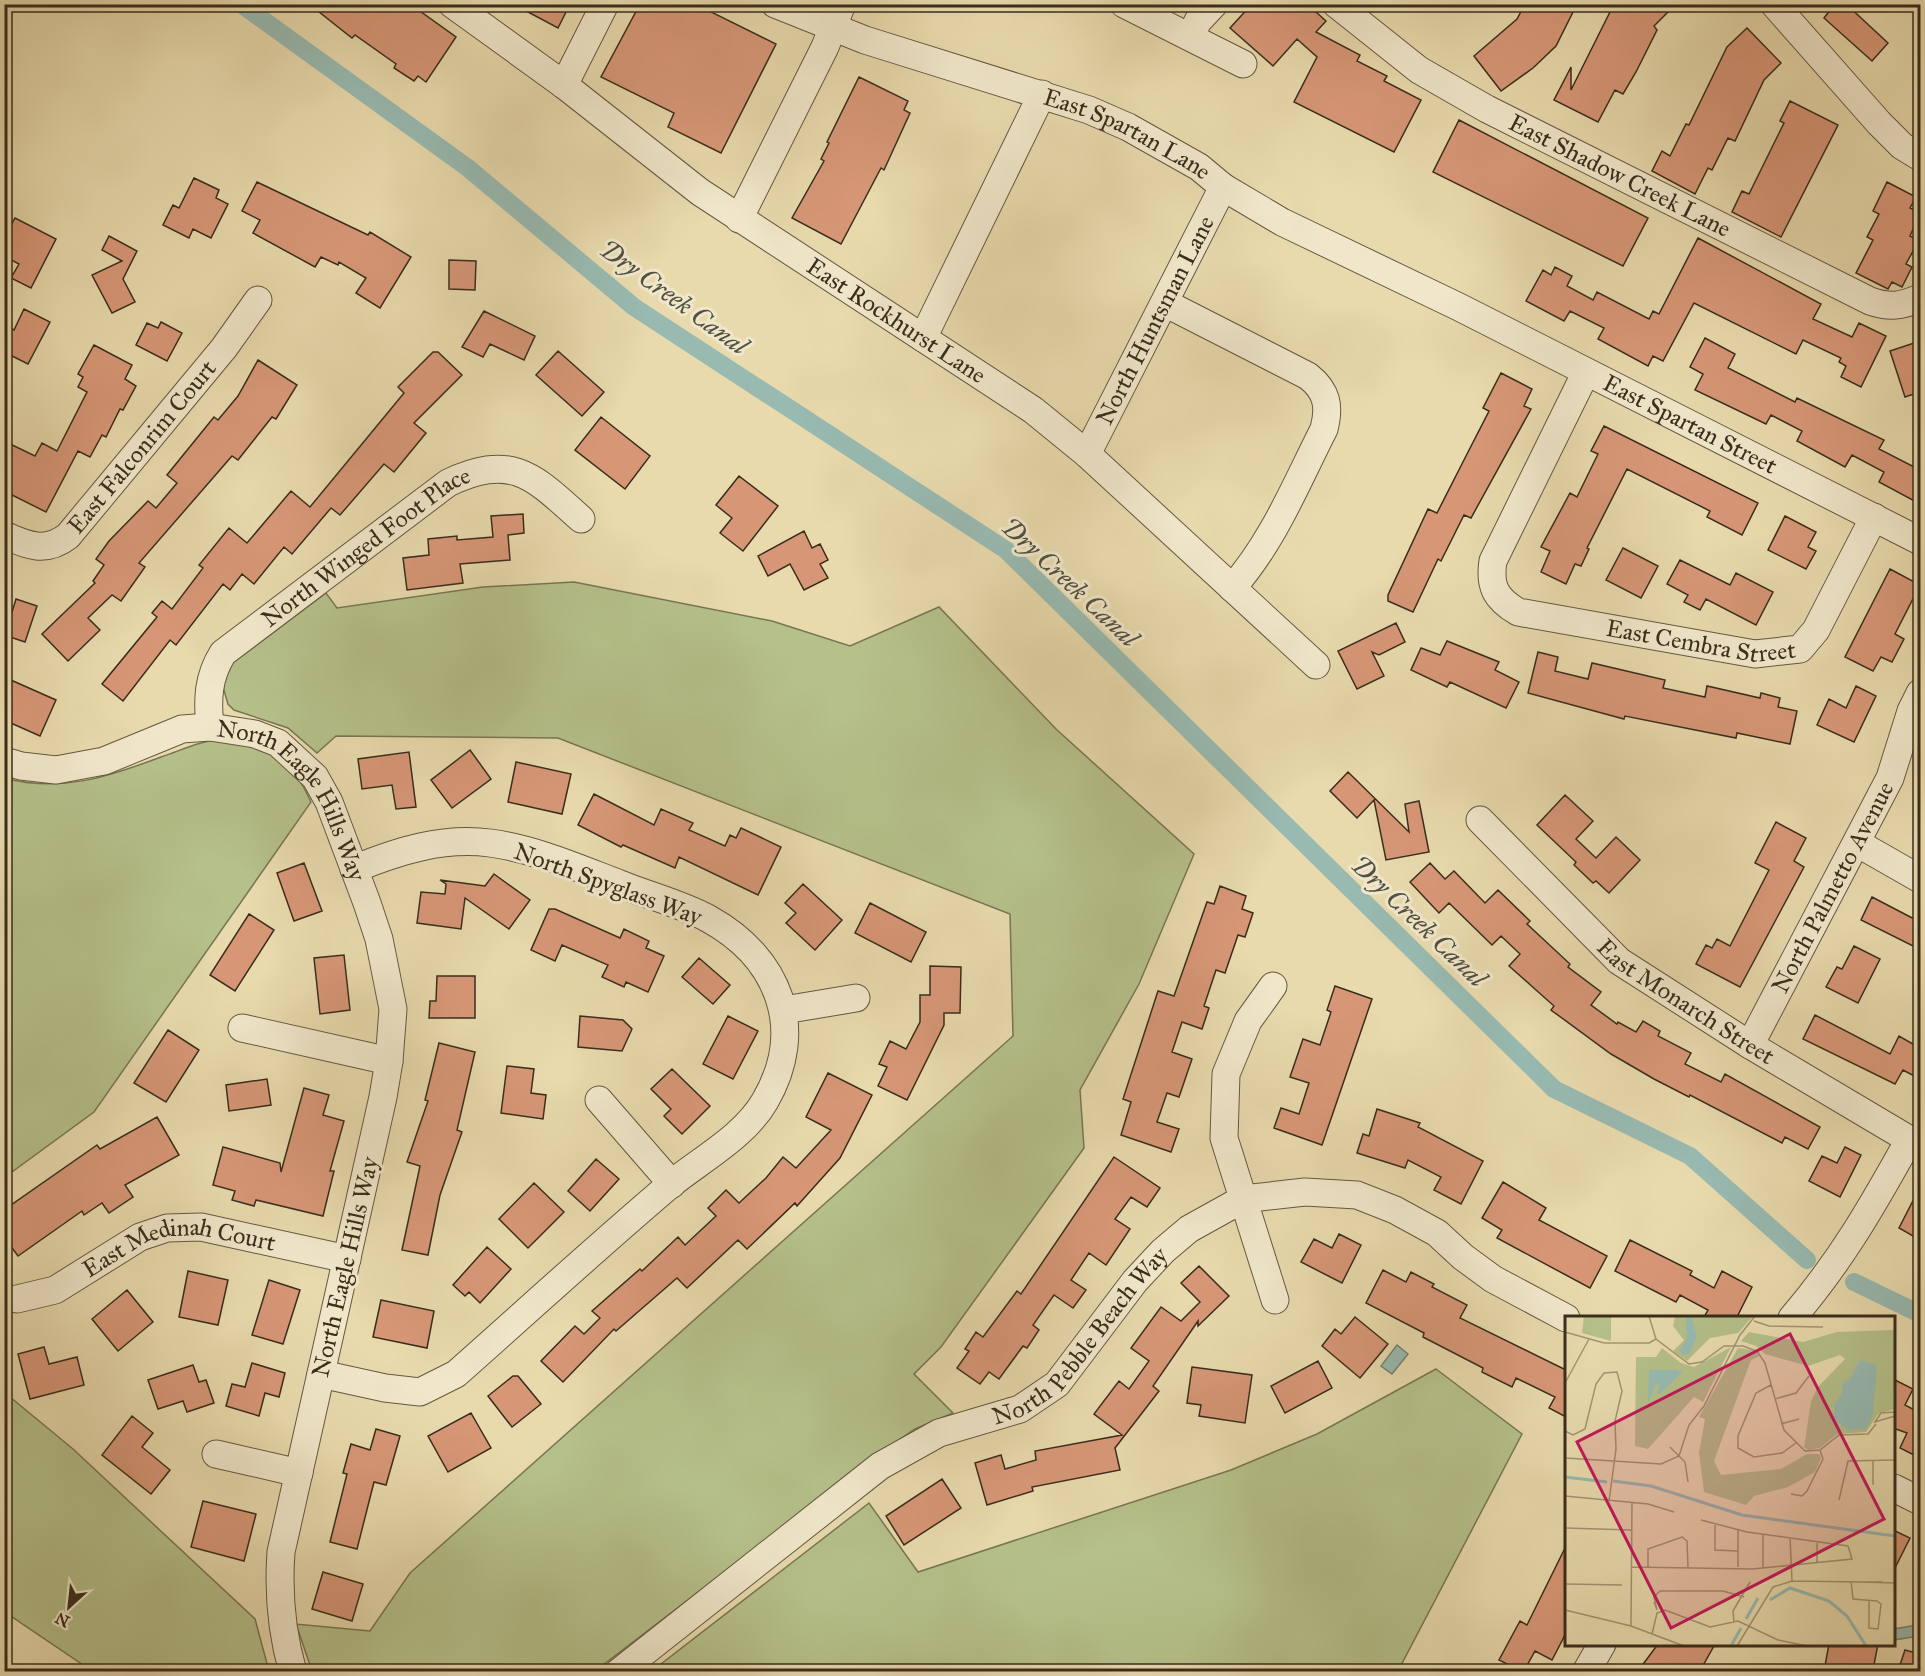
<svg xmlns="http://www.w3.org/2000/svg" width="1925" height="1676" viewBox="0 0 1925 1676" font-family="'IM FELL Great Primer',serif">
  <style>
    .green { fill: #b5c08a; stroke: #777653; stroke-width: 1.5 }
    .water { fill: #98bab1; stroke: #728275; stroke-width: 1.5 }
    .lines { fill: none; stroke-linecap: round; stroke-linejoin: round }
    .canal { stroke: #98bab1; stroke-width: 18 }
    .building { fill: #d79777; stroke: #392d1c; stroke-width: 1.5 }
    .minor-casing { stroke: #655840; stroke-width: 29 }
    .minor { stroke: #f0e7ca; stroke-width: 27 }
    .labels { text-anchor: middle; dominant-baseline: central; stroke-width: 6; stroke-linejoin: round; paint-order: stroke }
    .street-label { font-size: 24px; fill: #392d1c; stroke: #f0e7ca }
    .water-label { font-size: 26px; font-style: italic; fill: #515041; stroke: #f0e7ca }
    .inset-river { fill: none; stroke: #98bab1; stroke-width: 3 }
    .inset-road { fill: none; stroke: #a29573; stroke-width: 1.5 }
    .view { fill: #c2185b; fill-opacity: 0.15; stroke: #c2185b; stroke-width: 3 }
    .inset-edge { fill: none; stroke: #392d1c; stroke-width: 3 }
  </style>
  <rect width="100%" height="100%" fill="#e8daad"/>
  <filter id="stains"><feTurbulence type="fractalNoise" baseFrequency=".00333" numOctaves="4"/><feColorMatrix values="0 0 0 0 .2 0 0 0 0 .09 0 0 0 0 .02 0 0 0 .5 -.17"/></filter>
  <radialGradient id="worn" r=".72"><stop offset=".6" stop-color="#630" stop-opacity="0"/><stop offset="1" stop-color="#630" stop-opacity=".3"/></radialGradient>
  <path class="green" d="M574,582l198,39 78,25 89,-39 117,122 138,125 -55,130 -59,106 4,58 -143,199 -27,27 39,39 -38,16 -32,22 -288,220h-283l-16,-47 74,7 40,-58 603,-537 -3,-122 -452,-176 -222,-2 -19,17 -29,-25 -54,-18 -6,-6 -5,-17 7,-22 96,-72 11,15 146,-21z
    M222,739c48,12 67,14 89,63l-217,310 -89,65 -1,-399c57,15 104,-1 157,-21 21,-7 39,-16 61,-18z
    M1436,1369l86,65 -124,237h-746l217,-168 49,69 313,-102 86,-36z
    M4,1392l69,57 182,170 14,52h-177l-87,-59z"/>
  <path class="water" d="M1397,1345l11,9 -16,20 -11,-8z
    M1917,1625l2,11 -25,4v-11z"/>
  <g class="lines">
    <path class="canal" d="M241,4l227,164 166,139 372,243 548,539 136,67 117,104
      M1854,1282l66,32"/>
  </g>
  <path class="building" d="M309,4h101l46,33 -30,45 -8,-6 -4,5 -20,-13 2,-4 -41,-29 -3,3z
    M513,4h57l-12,24z
    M640,4h67l-2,5 71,35 -55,109 -53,-26 6,-14 -73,-36z
    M1263,4h44l19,17 -10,11 44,23 -3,6 30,15 -3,5 37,19 -27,52 -100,-50 23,-45 -20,-18 -24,27 -43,-38 21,-23 6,6z
    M1525,4h52l-21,42 -23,22 -32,23 -27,-35 43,-37z
    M1614,4h62l-22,22 3,4 -21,42 -13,22 -8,-4 -17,32 -44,-22 17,-33v23z
    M1835,4h11l42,39 -16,18 -48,-43z
    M1747,28l34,35 -17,17 -29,61 -7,-3 -16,32 -4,-2 -13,26 -43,-23 10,-20 8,5 16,-32 3,1 38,-78z
    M859,77l49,24 -4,9 6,3 -26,57 -3,-2 -40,76 -49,-26 32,-57 -3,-2 8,-16 -2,-1z
    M1790,101l48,24 -57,112 -49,-25 10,-21 7,3 35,-71 -4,-2z
    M1459,120l189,98 -25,48 -190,-94z
    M194,178l25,12 -3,8 12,6 -17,34 -18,-9 -4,9 -26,-13 10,-20 6,3z
    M257,182l111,53 2,-3 41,25 -31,51 -24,-15 10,-15 -27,-16 -1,3 -17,-8 -6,10 -62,-34 7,-13 -18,-9z
    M1887,182l29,15 -6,11 10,5 -10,23 9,4 -13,24 6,3 -10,20 -10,-5 -4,7 -32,-16 17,-33 -6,-3 12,-23 -6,-3z
    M15,218l41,21 -25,49 -20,-10 8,-14 -15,-8v-18z
    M109,236l28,15 -14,28 12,23 -23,11 -20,-38 30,-14 -20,-11z
    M1698,238l123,66 -8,15 39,18 7,-14 27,13 -25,51 -20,-10 5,-11 -7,-4 2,-4 -38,-18 -7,14 -102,-51 -31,58 -10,-5 -5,10 -50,-27 6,-11 -34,-17 -6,10 -38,-20 17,-31 8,5 4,-8 17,9 -5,10 26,14 4,-8 52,27 4,-8 6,3z
    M449,260l27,1 -1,29 -26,-1z
    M24,309l26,13 -22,42 -24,-12v-27l10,5z
    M484,311l51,25 -11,24 -34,-16 -7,13 -21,-10z
    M161,322l21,11 -15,28 -31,-16 11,-22 11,5z
    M1705,338l30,16 -7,14 67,34 2,-4 87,42 -5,9 41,21v34l-41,-22 5,-10 -32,-17 -7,12 -48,-26 5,-10 -31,-16 -5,9 -71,-34 8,-16 -13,-7z
    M1920,341v51l-15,5 -15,-46z
    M94,345l38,20 -7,14 11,7 -13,24 -3,-1 -14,28 -4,-2 -12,22 -12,-6 -32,61 -42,-21v-50l31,15 7,-13 15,8 30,-59 -9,-5 5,-10 -5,-3z
    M558,351l46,41 -22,24 -46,-41z
    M433,352h5l24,23 -48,48 12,10 -32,39 -10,-8 -44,51 -9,-7 -39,46 -8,-7 -30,37 -12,-10 -12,16 -7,-6 -47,61 -6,-5 -47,61 -21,-17 55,-67 -5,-4 10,-12 10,8 31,-41 -4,-3 30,-37 18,15 44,-52 19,16 94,-114 -6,-6z
    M258,360l39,25 -21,34 -4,-2 -34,43 -6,-4 -93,107 6,4 -24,34 -9,-6 -24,23 12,12 -32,31 -26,-27 53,-51 -2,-2 11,-16 -8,-6 13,-18 39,-40 8,7 21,-25 -10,-8 47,-58 4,3 20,-24z
    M1501,373l31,16 -8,17 7,3 -60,109 -7,-3 -23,46 -3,-2 -25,53 -25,-11v-6l40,-86 9,4 29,-57 23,-45 -6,-3z
    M601,417l49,39 -25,33 -50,-39z
    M1604,426l154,77 -16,32 -35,-18 3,-6 -83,-42 -40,79 2,1 -8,17 -6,-2 -9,20 -25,-12 9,-21 -9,-4 29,-54 7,4 21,-43 -7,-3z
    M739,476l39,30 -35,45 -23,-18 12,-15 -16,-13z
    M523,514l1,19 -16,2 2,25 -50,4 3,19 -56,7 -4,-32 26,-3 -1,-16 29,-3v4l36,-3 -2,-21z
    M1785,516l31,16 -8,15 8,4 -10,18 -38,-19z
    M804,531l8,17 8,-4 8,16 -8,4 8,14 -24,12 -14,-26 -22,12 -10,-20z
    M1623,548l35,18 -17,32 -35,-18z
    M1680,560l50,25 6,-12 37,19 -17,33 -50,-26 -6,11 -16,-8 4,-7 -21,-11z
    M1890,569l30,16 -25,49 9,5 -12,23 -11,-5 -8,14 -28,-14z
    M16,599l21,7 -12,36 -21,-7v-25l8,2z
    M1396,623l9,19 -26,13 -7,-3 12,24 -27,13 -19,-38z
    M1447,641l52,21 -4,8 24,12 -13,26 -56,-26 -3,5 -36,-17 10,-22 19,7z
    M1538,652l20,5 -3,14 33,8 4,-16 73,17 -2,8 42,9 2,-11 53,12 1,-5 19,5 -2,9 19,4 -7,33 -53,-11 -1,5 -111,-22 -1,3 -96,-26z
    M4,677l52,23 -16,36 -36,-16z
    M1856,686l20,10 -22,46 -37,-17 12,-26 17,9z
    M470,750l21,29 -39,29 -21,-28z
    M409,752l7,55 -20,2 -4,-24 -30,4 -4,-30z
    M516,762l55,12 -9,40 -54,-12z
    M1348,772l61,60 -4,-28 14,-3 10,51 -43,8 -12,-60 -17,18 -27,-27z
    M594,794l60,31 7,-16 32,14 -4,7 36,16 5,-11 6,3 5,-10 40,19 -23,48 -79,-38 -4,11 -52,-23 -2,2 -43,-22z
    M1565,795l28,26 -17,18 20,19 20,-21 24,23 -31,33 -13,-12 -3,2 -19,-18 2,-3 -39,-37z
    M1776,822l30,16 -12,23 10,6 -64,120 -44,-23 10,-19 6,3 5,-9 13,7 39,-76 -14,-7z
    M304,863l18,48 -28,10 -17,-48z
    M1430,863l15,16 9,-8 31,32 13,-13 32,31 -3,3 43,40 -2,3 33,25 -10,13 26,19 1,-2 18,10 7,-11 17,10 -2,5 33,17 -6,11 36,18 4,-8 95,53 -12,22 -23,-12 -3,6 -92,-48 -1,2 -35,-18 -43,-25 -60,-44 3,-4 -45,-40 11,-12 -19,-18 -9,9 -43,-42 -10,10 -29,-31z
    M494,874l36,26 -21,29 -44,-31 -4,31 -44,-6 4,-31 24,2 1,-10 -6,-4 45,6z
    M803,884l39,36 -27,30 -29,-27 10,-10 -11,-10z
    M1220,886l26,10 -4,13 11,4 -8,24 -7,-2 -13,38 -9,-3 -12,36 5,2 -7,21 -20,-7 -10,30 20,7 -13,38 -12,-4 -10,29 22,7 -8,23 -50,-17 10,-33 -8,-3 35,-108 16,5 33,-94 7,2z
    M1872,897l48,25v9l-7,15 -52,-26z
    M870,903l56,29 -15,30 -56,-29z
    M549,909h6l65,29 4,-9 25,12 -3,7 18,8 -16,36 -22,-10 -2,5 -22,-10 6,-12 -46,-20 -7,16 -24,-11z
    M249,914l25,16 -39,61 -25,-16z
    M1854,946l26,13 -22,44 -32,-16 11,-20 5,2z
    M344,955l6,55 -30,4 -6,-56z
    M699,958l31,27 -17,19 -31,-27z
    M930,966l31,1 -1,46h-16v12l-37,75 -29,-14 9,-19 -8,-3 11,-23 16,8 14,-27v-27h10z
    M437,976h38v42h-46l1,-17h6z
    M1335,986l37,13 -50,146 -48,-17 7,-20 18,6 10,-31 -19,-6 13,-38 17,6 11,-33 -4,-2z
    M1815,1015l75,39 9,-18 21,12v31l-17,-9 -8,14 -92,-45z
    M580,1016l43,4 9,9 -10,22 -44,-4z
    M728,1016l30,15 -25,48 -30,-15z
    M168,1030l31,20 -33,52 -32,-19z
    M439,1043l36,9 -18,78 5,2 -22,63 -12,60 -26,-5 18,-84 -13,-4 21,-61 -3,-1z
    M507,1066l27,3 -3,24 15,2 -3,24 -42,-6z
    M672,1069l38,37 -28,28 -18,-18 7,-7 -20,-20z
    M828,1073l44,22 -32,63 -43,48 -2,-3 -48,46 -9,-9 -51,48 -10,-10 -61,53 -2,-2 -51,53 -22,-21 34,-35 9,8 16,-16 -8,-7 48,-42 2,2 36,-34 7,8 31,-29 -8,-8 18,-18 13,13 27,-25 17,-21 13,11 35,-38 -25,-13z
    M267,1079l4,26 -42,6 -3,-26z
    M304,1088l25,7 -6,20 21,6 -14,50h4l-11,45 -67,-16 -2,6 -22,-6 3,-9 -22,-6 10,-38 57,16 1,9z
    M1377,1109l43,14 -2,4 65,34 -22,43 -27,-14 7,-13 -33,-17 -3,8 -48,-15 6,-19 6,2z
    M157,1117l22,38 -54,30 8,12 -24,16 -7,-10 -18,12 -2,-4 -64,45 -14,-19v-5l7,-4 -7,-10v-8l93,-65 3,4z
    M1845,1147l16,8 -21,42 -31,-16 13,-25 15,7z
    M1114,1157l46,31 -13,19 -16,-10 -16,22 15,10 -24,36 -17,-12 -18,27 15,10 -13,18 -19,-13 -21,30 6,5 -12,18 -4,-2 -24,33 -10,-7 -9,12 -23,-16 12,-17 -4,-2 11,-17 7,5 34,-46 4,3z
    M596,1159l23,20 -29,32 -22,-20z
    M1503,1182l43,26 -7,12 68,36 -17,32 -93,-50 5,-8 -20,-12z
    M534,1183l30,29 -36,36 -29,-29z
    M1920,1187v53l-21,-12z
    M1339,1234l22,11 -19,38 -41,-21 13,-23 18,9z
    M1630,1240l62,31 -2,4 24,13 8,-17 30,16 -15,30h-33l4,-7 -28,-15 -4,7 -61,-31z
    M487,1247l24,22 -31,34 -11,-11 -4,4 -12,-11z
    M1199,1266l30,30 -31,30v-5l-45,65 6,5 -44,57 5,22 -88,17 1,4 -46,14 -12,-42 26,-8 4,14 31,-9 -1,-9 87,-16 -28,-21 25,-33 10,8 20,-28 -18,-13 30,-41 20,14 19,-19 -19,-19z
    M1383,1270l23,12 5,-10 23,12 -2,3 35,18 -7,13 106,52v47l-17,-9 6,-11 -39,-19 -4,9 -30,-15 1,-4 -60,-31 1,-4 -58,-30z
    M188,1271l40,9 -10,45 -39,-8z
    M269,1280l31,10 -17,54 -31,-9z
    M127,1290l26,32 -35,29 -26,-32z
    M381,1300l53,11 -7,37 -54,-11z
    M1355,1317l33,27 -28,34 -38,-32 13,-17 6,5z
    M44,1347l5,17 28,-7 7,28 -54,14 -12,-45z
    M1318,1361l14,27 -47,25 -14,-27z
    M252,1363l33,10 -6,24 -14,-4 -6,23 -33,-10 6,-22 13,3z
    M193,1365l6,17 7,-2 8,23 -27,9 -4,-11 -25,8 -10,-29z
    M1192,1367l60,8 -7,48 -46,-7 2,-11 -14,-2z
    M513,1376h5l23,28 -29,23 -24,-31z
    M1893,1379l20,10 -8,16 13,7 2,-5v51l-20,-10 7,-15 -14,-5z
    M471,1413l20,35 -43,24 -20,-36z
    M132,1416l21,17 -11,14 28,23 -19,24 -49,-39z
    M376,1429l24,7 -14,49 -12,-3 -17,67 -27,-7 17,-68 -4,-1 8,-29 19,6z
    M942,1479l19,29 -57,37 -18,-29z
    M203,1501l53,13 -12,47 -53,-14z
    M1893,1530l17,8 -17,34z
    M1566,1546v87l-14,27 -17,-9 -11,20h-3l-22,-11 21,-39 7,4z
    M323,1572l40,12 -11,37 -40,-12z
    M1658,1644h57l-15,27h-62z
    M1829,1644h49l-5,26 -16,-3 -1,4h-32z
    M1905,1650l15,4v17h-22z"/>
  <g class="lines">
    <defs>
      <g id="minor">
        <path id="s1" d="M452,4l112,81 136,107 333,218 54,44 229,211"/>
        <path id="s2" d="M775,4l90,36 224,70 39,17 71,40 24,20 59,35 177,85 461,234"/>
        <path d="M1124,4l119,60"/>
        <path id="s3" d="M1336,4l83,66 68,39 383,192c20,7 31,5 50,-3"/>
        <path d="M1774,4l105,119 23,23 18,11"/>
        <path d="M1190,37l8,-16 16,-17"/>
        <path d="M564,85l41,-81"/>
        <path d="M739,219l86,-172 17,-43"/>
        <path d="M1165,303l143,73c19,15 22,30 16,53 -28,55 -51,113 -92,159"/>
        <path d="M923,338l119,-244"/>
        <path id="s4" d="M1586,372l-93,189c-4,26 3,38 25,51l237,42 45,-5 16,-19 58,-113"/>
        <path id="s5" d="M1087,454l136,-267"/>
        <path id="s6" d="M4,535c24,11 42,18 64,1l156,-188 34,-48"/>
        <path id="s7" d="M210,727c-3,-28 -2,-50 13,-74l225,-170c65,-31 86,-6 133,36"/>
        <path id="s8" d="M4,761l17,5 35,4 48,-9 78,-32 28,-2 45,7 23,9 37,34 14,25 38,101 12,36 14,70 -4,52 -6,36 -102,455c-3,42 0,79 12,120"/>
        <path id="s9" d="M1480,820l139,141 131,84 170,101"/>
        <path d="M1857,843l63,36"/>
        <path d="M1273,986l-25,35 -22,53 -2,64 51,162"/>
        <path d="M784,1010l72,-12"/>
        <path d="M242,1028l147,33"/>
        <path id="s10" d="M1750,1045l140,-267 21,-67 9,-18"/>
        <path d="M599,1100l73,84"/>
        <path id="s11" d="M17,1299l38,-9 85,-53 27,-9 34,-1 146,32"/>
        <path d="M1792,1318c49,-57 81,-113 117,-178"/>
        <path d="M321,1374l64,14 35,4 36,-18c71,-63 142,-128 215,-190 31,-25 74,-48 94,-83 42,-72 14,-143 -56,-182 -27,-15 -60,-23 -89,-35 -42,-16 -85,-35 -130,-41 -48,-6 -92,8 -136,26"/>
        <path d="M216,1454l83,19"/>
        <path d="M1894,1488l26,13"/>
        <path id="s12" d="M619,1672l261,-206 59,-33 81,-24 37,-25 78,-103 28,-30 26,-22 54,-30 62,-7 52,3 38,15 42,23 26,24 30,22 73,39"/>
        <path d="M1586,1672l16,-28"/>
      </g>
    </defs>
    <use href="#minor" class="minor-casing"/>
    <use href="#minor" class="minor"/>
  </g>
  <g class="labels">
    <g class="street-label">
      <text stroke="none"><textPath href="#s2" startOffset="376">East Spartan Lane</textPath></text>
      <text stroke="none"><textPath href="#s3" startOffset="333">East Shadow Creek Lane</textPath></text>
      <text stroke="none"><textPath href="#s1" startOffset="546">East Rockhurst Lane</textPath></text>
      <text stroke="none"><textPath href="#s5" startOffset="150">North Huntsman Lane</textPath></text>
      <text stroke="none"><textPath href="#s2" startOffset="1011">East Spartan Street</textPath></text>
      <text stroke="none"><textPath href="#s6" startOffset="184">East Falconrim Court</textPath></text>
      <text stroke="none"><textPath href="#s7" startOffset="255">North Winged Foot Place</textPath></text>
      <text stroke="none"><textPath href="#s4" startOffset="458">East Cembra Street</textPath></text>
      <text stroke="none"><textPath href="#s8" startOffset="334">North Eagle Hills Way</textPath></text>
      <text transform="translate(608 884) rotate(20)">North Spyglass Way</text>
      <text stroke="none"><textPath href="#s10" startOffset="178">North Palmetto Avenue</textPath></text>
      <text stroke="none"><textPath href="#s9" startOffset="276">East Monarch Street</textPath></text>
      <text stroke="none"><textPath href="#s11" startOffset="176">East Medinah Court</textPath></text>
      <text transform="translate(345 1267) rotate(-77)">North Eagle Hills Way</text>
      <text stroke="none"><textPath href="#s12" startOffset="578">North Pebble Beach Way</textPath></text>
    </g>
    <g class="water-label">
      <text transform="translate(674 297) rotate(36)">Dry Creek Canal</text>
      <text transform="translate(1070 582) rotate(43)">Dry Creek Canal</text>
      <text transform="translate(1419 921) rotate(44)">Dry Creek Canal</text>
    </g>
  </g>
  <g transform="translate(1565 1316)">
    <rect width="330" height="330" fill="#e8daad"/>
    <path d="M19,0h27v25l-29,-8zM110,0h78l-15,17 -28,5 -23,23 -14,-10 11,-11 -11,-14zM329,14v79l-16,5 -12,18 -29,2 -17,14 -11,2 -5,-2 7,-47 7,-14 27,-28 -5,-4 -32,11 -43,-12 -9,-8 -15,-5 8,-9 54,10 34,-10zM166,31l-28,55 -9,-5 -46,52 -13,-3 1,-89h20l6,-9 19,15 13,4zM173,32l15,2 7,6 -9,4 -37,101 7,14 60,-6 26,-15h12l2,4 -6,14 -27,15 -34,9 -8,9 -42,-13 -5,-39 6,-34 -6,-2z" fill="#b5c08a"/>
    <path d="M121,0h5l6,21 -8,17 -6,1 -4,-4 8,-12zM295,44l17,5 -4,49 -6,14 -18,2 -14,-10 -1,-16 8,-10 1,-13 6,-1zM84,54h28l5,2 -22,22h-3l3,-9 -4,-1 -8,19z" fill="#98bab1"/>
    <path class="inset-river" d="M0,161l42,5M48,165l38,5 91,29 153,21M205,284l20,-12 39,13 18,15 19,30M181,303l12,-21M166,330l10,-18"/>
    <path class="inset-road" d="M84,0l7,23 33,25 13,-2 22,-16h19l14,5 8,12 19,67 21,21 15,-1 19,-15 29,-1 8,-10M189,5l15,5 54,1M0,16l39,11h45l7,-4M0,67l24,-44M206,69l-15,8 -18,43v12l16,9 28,-4 14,-10M210,83l21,-6 13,-17M330,96l-14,1 -6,9 20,-6M216,108l18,-5M0,115l8,4 12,-6 11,-45 8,-11 13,-1 5,19 -7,30 1,28 -7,52M105,131l15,15 3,20M0,142l96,6 18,-8 10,-31 15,-19 36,-71 15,-19M308,144v25M226,178l11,2 5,-5 16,-32 -3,-9M0,180l83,8 26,8M274,184l9,-39 47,-1M150,207v27l23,1M0,212l66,2M173,214v37M198,218v33M225,221l2,44M252,225v21M67,251l120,2 100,-10 -4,-13 -101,-14 -46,-12M83,251v-18l34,-12 5,4 1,26M286,265l2,18 24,2 4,3 -3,25 -9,-1v-27M318,266h-22l34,1M0,268l57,1M89,286l3,8 -3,-13 6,-6h63l21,6M0,294l66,16 53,20M169,306l-1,-11 17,-29M66,310l1,-124M87,318l5,-21 8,-3 45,17 28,-6 40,19 29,6M172,330l36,-59 19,-6 69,1"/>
    <path class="view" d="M225,18l94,185 -213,109 -94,-186z"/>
    <rect width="330" height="330" class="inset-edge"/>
  </g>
  <rect width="1925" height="1676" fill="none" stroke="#e8daad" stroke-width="24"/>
  <rect x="6" y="6" width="1913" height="1664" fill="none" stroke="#392d1c" stroke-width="3"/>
  <rect x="12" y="12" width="1901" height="1652" fill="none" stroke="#392d1c" stroke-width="1.5"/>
  <g transform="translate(69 1607) rotate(207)" stroke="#f0e7ca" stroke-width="4.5" paint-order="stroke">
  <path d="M0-4.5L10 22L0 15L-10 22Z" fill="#392d1c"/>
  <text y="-9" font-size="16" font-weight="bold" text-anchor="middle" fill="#392d1c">N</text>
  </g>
  <rect width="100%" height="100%" filter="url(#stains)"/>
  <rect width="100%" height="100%" fill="url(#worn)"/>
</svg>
